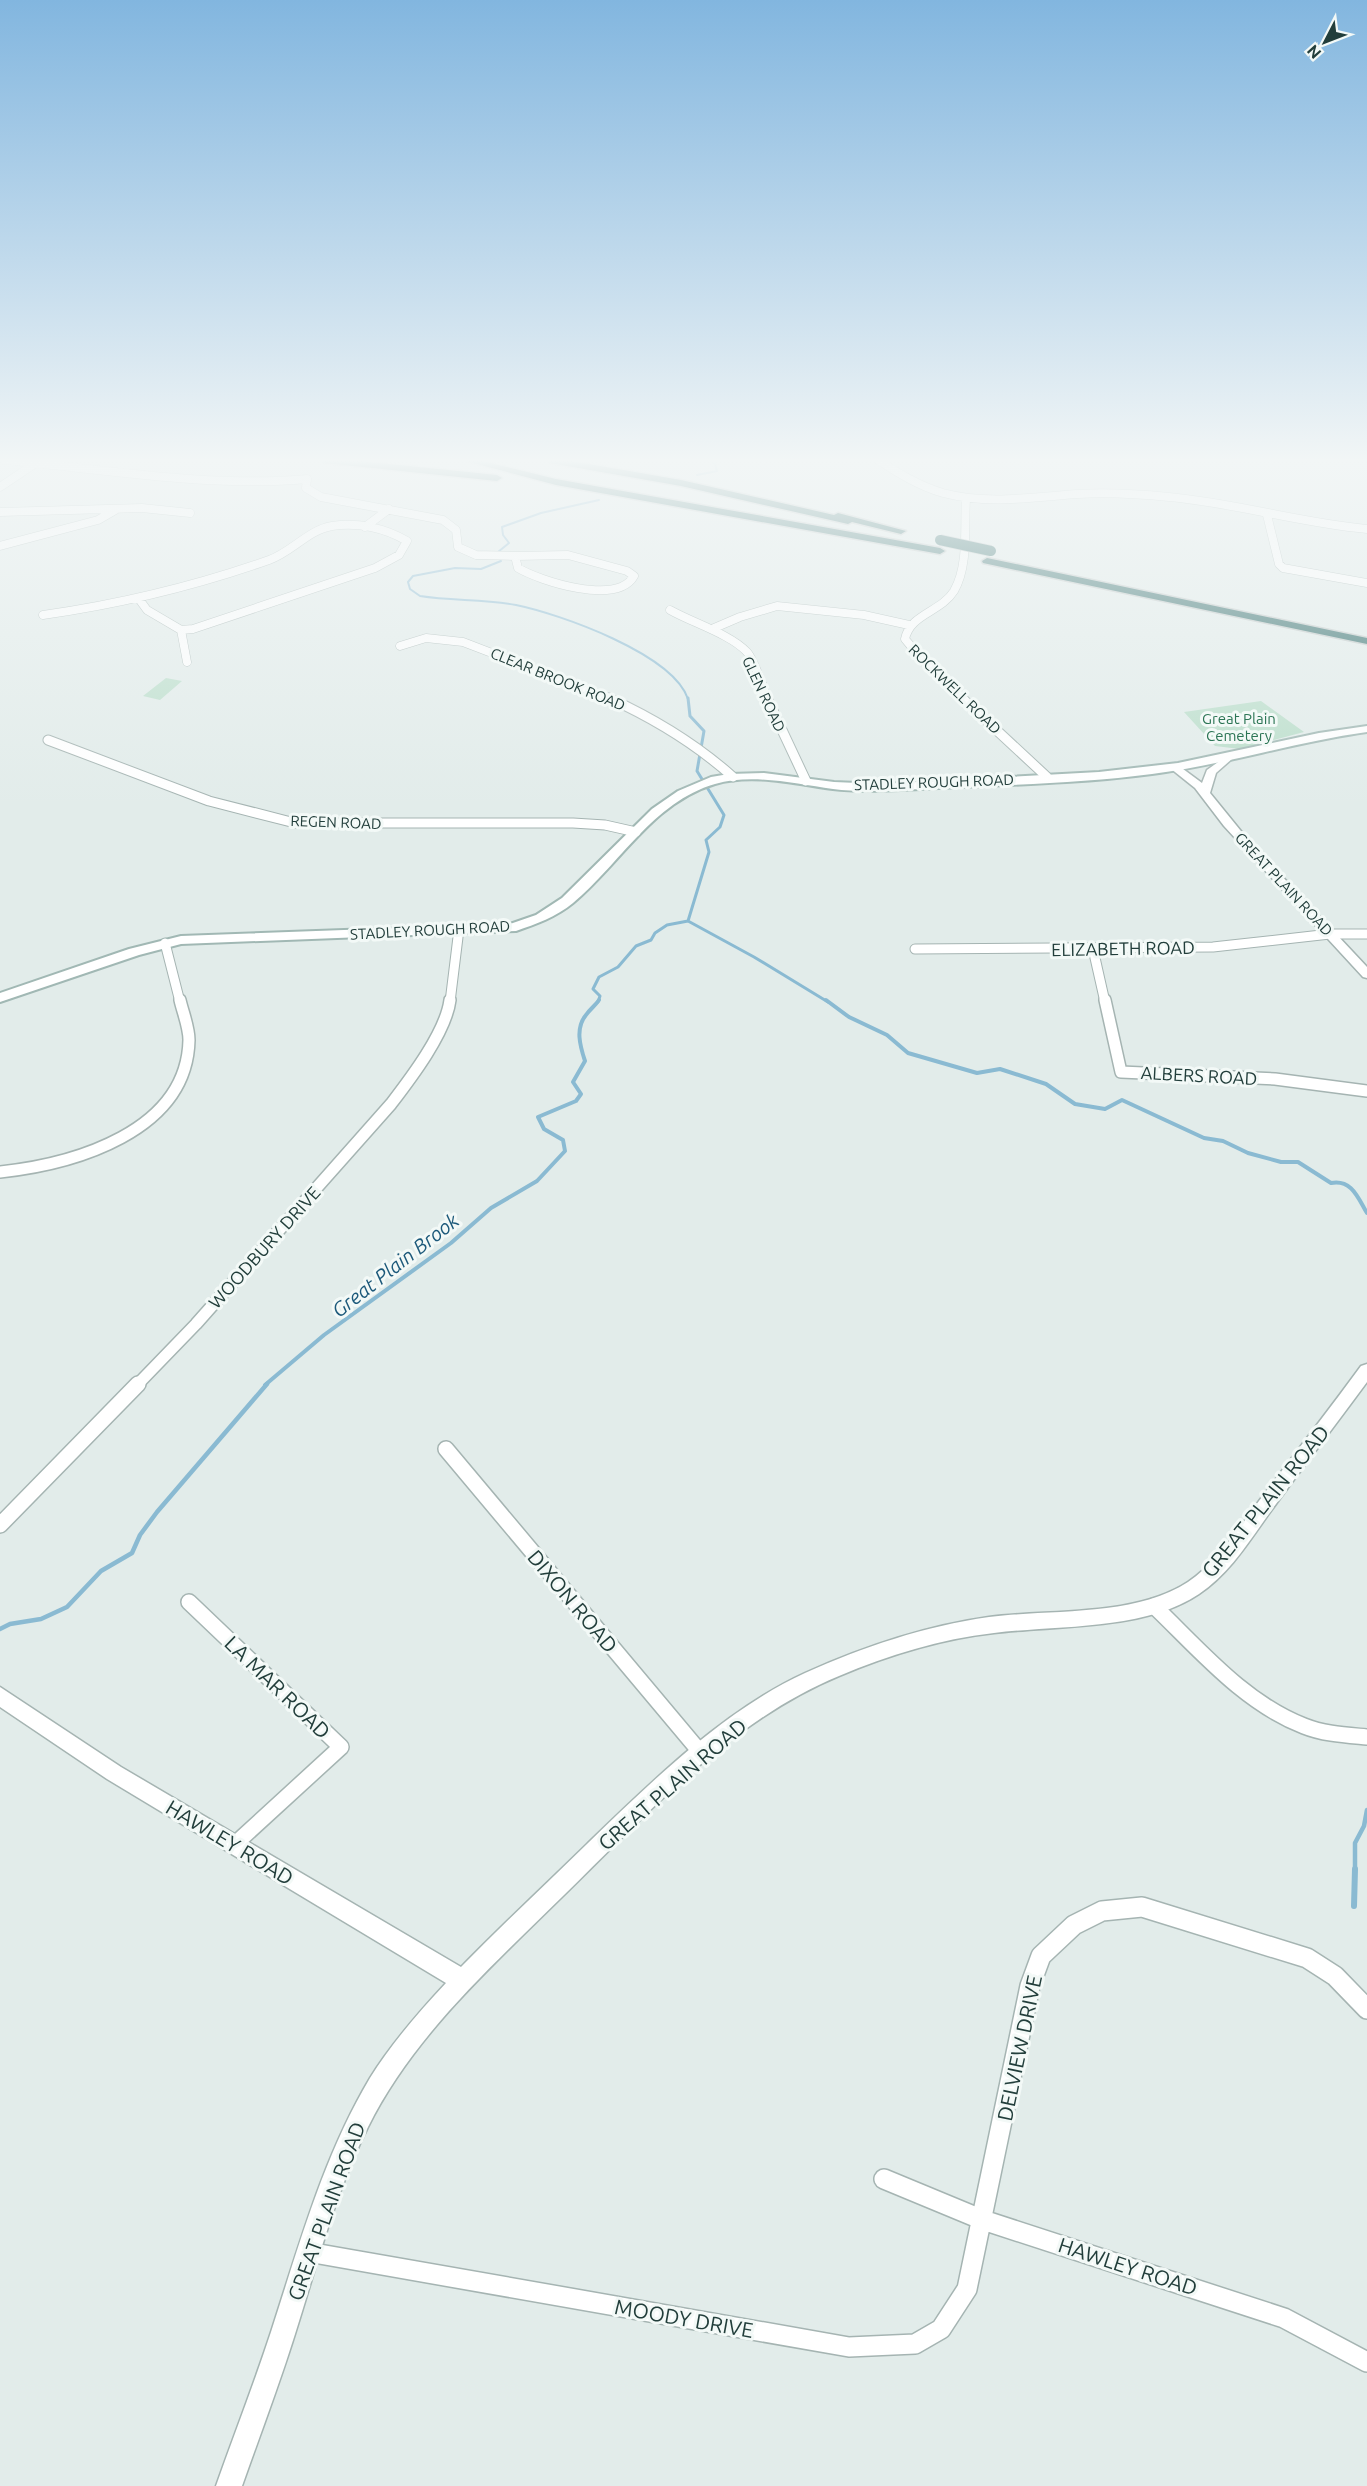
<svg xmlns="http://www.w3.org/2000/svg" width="1367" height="2486" viewBox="0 0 1367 2486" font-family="Ubuntu,sans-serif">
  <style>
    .green { fill: #bbdecb }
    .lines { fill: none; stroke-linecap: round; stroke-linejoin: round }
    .stream-far4 { stroke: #8abad2; stroke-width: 2 }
    .stream-far3 { stroke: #8abad2; stroke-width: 3 }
    .stream-far2 { stroke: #8abad2; stroke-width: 4 }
    .stream-far1 { stroke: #8abad2; stroke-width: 4.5 }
    .stream { stroke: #8abad2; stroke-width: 6 }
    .minor-far4-casing { stroke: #a5b4b2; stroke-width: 9 }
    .minor-far3-casing { stroke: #a5b4b2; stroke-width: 11 }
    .minor-far2-casing { stroke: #a5b4b2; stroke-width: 14 }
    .minor-far1-casing { stroke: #a5b4b2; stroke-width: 18 }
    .minor-casing { stroke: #a5b4b2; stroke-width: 22 }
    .tertiary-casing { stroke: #a5b4b2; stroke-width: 3 }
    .secondary-casing { stroke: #a1b8b4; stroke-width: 4 }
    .motorway-casing { stroke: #c1c9c8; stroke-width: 3 }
    .minor-far4 { stroke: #fff; stroke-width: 8 }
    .minor-far3 { stroke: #fff; stroke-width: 9 }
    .minor-far2 { stroke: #fff; stroke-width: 11 }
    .minor-far1 { stroke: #fff; stroke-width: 15 }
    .minor { stroke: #fff; stroke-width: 19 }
    .tertiary { fill: #fff; fill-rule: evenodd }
    .secondary { fill: #fff; fill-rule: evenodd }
    .motorway { fill: #2e6a68; fill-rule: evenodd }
    .motorway-bridge-casing { stroke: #c1c9c8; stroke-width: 12; stroke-linecap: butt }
    .motorway-bridge { stroke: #2e6a68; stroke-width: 10 }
    .labels { text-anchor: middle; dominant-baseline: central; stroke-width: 6; stroke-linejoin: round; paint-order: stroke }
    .far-street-label { font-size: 15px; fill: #223e3b; stroke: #f3f9f7 }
    .far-park-label { font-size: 15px; fill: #2c7555; stroke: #f3f9f7 }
    .street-label { font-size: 18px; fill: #223e3b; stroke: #f3f9f7 }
    .water-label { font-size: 20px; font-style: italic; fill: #1c597a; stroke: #f3f9f7 }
    .near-street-label { font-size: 21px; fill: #223e3b; stroke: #f3f9f7 }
  </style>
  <rect width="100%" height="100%" fill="#e2ecea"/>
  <path class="green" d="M166,678l16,3 -22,19 -17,-4z
    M1261,701l43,31 -64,17 -25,-3 -31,-34z"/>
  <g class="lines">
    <path class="stream-far4" d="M697,475l20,-4 -2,-7 -7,-4
      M498,552l11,-9 -6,-8 -1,-8 39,-14 58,-13
      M501,561l-20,8 -26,-1 -42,8 -5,6 2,7 10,7c32,5 64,3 96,9 44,9 157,49 172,94"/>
    <path class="stream-far3" d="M688,698l2,18 14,15 -7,40 27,44 -4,12 -14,13 3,12 -21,69 66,36 74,45
      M598,1002l2,-6 -7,-7 6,-12 19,-10 18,-21 15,-6 4,-7 12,-8 21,-4"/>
    <path class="stream-far2" d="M826,1000l23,17 38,18 21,18 69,20 23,-4 46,15 29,20 30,5 17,-9 82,38 19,3 25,12 33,9h17l33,21c21,-4 27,15 36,30
      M265,1385l59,-50 127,-92 40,-35 46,-27 28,-30 -2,-11 -19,-11 -6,-12 38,-16 5,-7 -8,-12 12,-21c-5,-15 -10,-33 1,-46 4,-6 9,-9 13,-15"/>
    <path class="stream-far1" d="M0,1629l10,-5 31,-5 26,-12 34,-36 31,-18 8,-18 17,-23 110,-128
      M1355,1871v-28l9,-17 3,-16"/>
    <path class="stream" d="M1354,1906l1,-37"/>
    <defs>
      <path id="minor-far4" d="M5,460c96,9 207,28 302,19l-1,9 15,9 122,23 13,10 2,17 18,8 39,1
        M878,460c20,13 41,26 65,33 45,12 90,4 135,1 31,-2 61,0 91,3 67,6 131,26 198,32
        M0,487l36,-24
        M0,512l142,-4 48,5
        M1267,515l12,49 4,4 84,15
        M365,527l24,-18
        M0,546l98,-26 19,-11
        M568,555l59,16 7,5c-17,30 -94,5 -116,-8l-3,-12z
        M139,599l8,11 34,20
        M670,610c23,13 60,24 77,42 8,9 16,36 21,47
        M43,615c77,-11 152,-29 226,-55 23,-8 39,-30 63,-34 26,-4 53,2 75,15l-8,14 -24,13 -182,61 -12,1 6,32
        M712,629l28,-12 37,-11 87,9 45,10
        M400,646l26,-8 37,4 149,57
        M964,699l-39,-36 -20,-24c5,-25 36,-27 49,-48 15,-26 10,-64 12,-93"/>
      <path id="minor-far3" d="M609,698c46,21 86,45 124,79
        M767,698l39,83
        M962,698l85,79
        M48,740l161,61 86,22h278l32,2 31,7
        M165,943l15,59
        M915,949l298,-2 117,-13h37
        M1093,949l12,53
        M450,1002l9,-73"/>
      <path id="minor-far2" d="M1105,1000l16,72 154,7 92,12
        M0,1172c74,-8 187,-40 189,-132 0,-13 -6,-27 -9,-40
        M137,1385l59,-61 195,-220c20,-26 55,-72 59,-104"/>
      <path id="minor-far1" d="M446,1449l255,304
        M0,1525l138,-141
        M189,1602l152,145 -107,98
        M1154,1606c45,43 90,97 150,120 20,8 41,9 63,11"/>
      <path id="minor" d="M884,2179l99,41 301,98 83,44
        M308,2252l541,95 66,-3 26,-15 26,-40 63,-303 11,-30 33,-31 28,-14 40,-4 165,51 28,18 32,33"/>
      <path id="tertiary" d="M1228,755l5,3 -17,15 -6,20 39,48 118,126v11l-4,-1 -139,-151 -29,-38 -25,-20 5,-3 4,1 23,17 5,-13z
        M1367,1364v18c-30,41 -61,81 -91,122 -23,31 -44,68 -77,90 -55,37 -142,31 -205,39 -54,6 -105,22 -155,43 -109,45 -193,139 -276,220 -71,70 -150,140 -195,231 -33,66 -51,138 -73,207 -16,51 -35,101 -53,152h-26c18,-51 38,-102 55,-154 28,-86 52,-175 99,-254 21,-34 49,-66 76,-95l-339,-204 -107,-72v-20l121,80 340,200c41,-42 84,-82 126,-123 63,-61 137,-134 218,-171 58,-26 120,-47 184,-56 61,-8 146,0 199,-35 31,-21 52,-56 74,-85 33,-44 67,-87 99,-131z"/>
      <path id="secondary" d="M1367,726v6c-73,10 -143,33 -215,42 -83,11 -168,11 -251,16 -23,1 -46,2 -68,-1 -38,-5 -80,-16 -118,-5 -62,18 -95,80 -142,119 -17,14 -37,21 -57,28l-335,13 -42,11 -139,47v-9l129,-44 52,-13 329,-12 26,-9 26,-17 90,-89 26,-18 33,-14 18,-3 35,-1 70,9 47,2 218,-12 79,-9 141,-30z"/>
      <path id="motorway" d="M319,460h32l146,15 5,3 -5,3 -173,-18z
        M462,460h16l78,19 384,69 5,3 -5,3 -384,-69z
        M545,460h21l115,20 153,35 4,-2 68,18 -5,3 -49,-12 -4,2 -167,-38 -131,-23z
        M987,558l380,80v6l-384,-81 -1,-2z"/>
    </defs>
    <use href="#minor-far4" class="minor-far4-casing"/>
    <use href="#minor-far3" class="minor-far3-casing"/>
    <use href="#minor-far2" class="minor-far2-casing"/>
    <use href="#minor-far1" class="minor-far1-casing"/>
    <use href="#minor" class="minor-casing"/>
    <use href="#tertiary" class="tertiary-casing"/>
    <use href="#secondary" class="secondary-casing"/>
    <use href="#motorway" class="motorway-casing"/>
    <use href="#minor-far4" class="minor-far4"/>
    <use href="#minor-far3" class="minor-far3"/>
    <use href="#minor-far2" class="minor-far2"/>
    <use href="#minor-far1" class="minor-far1"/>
    <use href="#minor" class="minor"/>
    <use href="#tertiary" class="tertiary"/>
    <use href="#secondary" class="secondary"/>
    <use href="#motorway" class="motorway"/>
    <defs>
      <path id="motorway-bridge" d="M940,540l51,11"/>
    </defs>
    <use href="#motorway-bridge" class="motorway-bridge-casing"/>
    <use href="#motorway-bridge" class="motorway-bridge"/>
  </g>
  <linearGradient id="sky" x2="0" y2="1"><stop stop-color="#82b6df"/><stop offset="0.57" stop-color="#f2f6f6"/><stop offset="1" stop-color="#f2f6f6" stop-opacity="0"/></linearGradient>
  <rect width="1367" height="808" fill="url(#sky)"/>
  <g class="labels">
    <g class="far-street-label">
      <text transform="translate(558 679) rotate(22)">CLEAR BROOK ROAD</text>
      <text transform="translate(955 689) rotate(44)">ROCKWELL ROAD</text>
      <text transform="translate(764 694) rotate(65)">GLEN ROAD</text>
      <text transform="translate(934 782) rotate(-2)">STADLEY ROUGH ROAD</text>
      <text transform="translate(336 822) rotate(2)">REGEN ROAD</text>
      <text transform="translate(1284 884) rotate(47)">GREAT PLAIN ROAD</text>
      <text transform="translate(430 930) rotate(-3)">STADLEY ROUGH ROAD</text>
    </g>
    <g class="far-park-label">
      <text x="1239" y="718">Great Plain<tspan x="1239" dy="17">Cemetery</tspan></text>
    </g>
    <g class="street-label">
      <text transform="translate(1123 948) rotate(-1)">ELIZABETH ROAD</text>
      <text transform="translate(1199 1075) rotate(3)">ALBERS ROAD</text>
      <text transform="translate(264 1247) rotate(-48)">WOODBURY DRIVE</text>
    </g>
    <g class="water-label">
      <text transform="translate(395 1265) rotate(-38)">Great Plain Brook</text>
    </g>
    <g class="near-street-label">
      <text transform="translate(1265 1501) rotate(-51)">GREAT PLAIN ROAD</text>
      <text transform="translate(573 1601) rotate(50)">DIXON ROAD</text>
      <text transform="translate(278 1687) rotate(44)">LA MAR ROAD</text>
      <text transform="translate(672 1784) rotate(-41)">GREAT PLAIN ROAD</text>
      <text transform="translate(230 1842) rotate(31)">HAWLEY ROAD</text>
      <text transform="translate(1019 2048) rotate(-78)">DELVIEW DRIVE</text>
      <text transform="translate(326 2211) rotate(-70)">GREAT PLAIN ROAD</text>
      <text transform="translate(1128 2266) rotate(18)">HAWLEY ROAD</text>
      <text transform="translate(684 2318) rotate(10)">MOODY DRIVE</text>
    </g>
  </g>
  <g transform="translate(1325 42) rotate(228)" stroke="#f3f9f7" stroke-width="4.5" paint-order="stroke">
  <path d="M0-4.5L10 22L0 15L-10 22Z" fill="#223e3b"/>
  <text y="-9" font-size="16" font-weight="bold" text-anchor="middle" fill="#223e3b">N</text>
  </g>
</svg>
